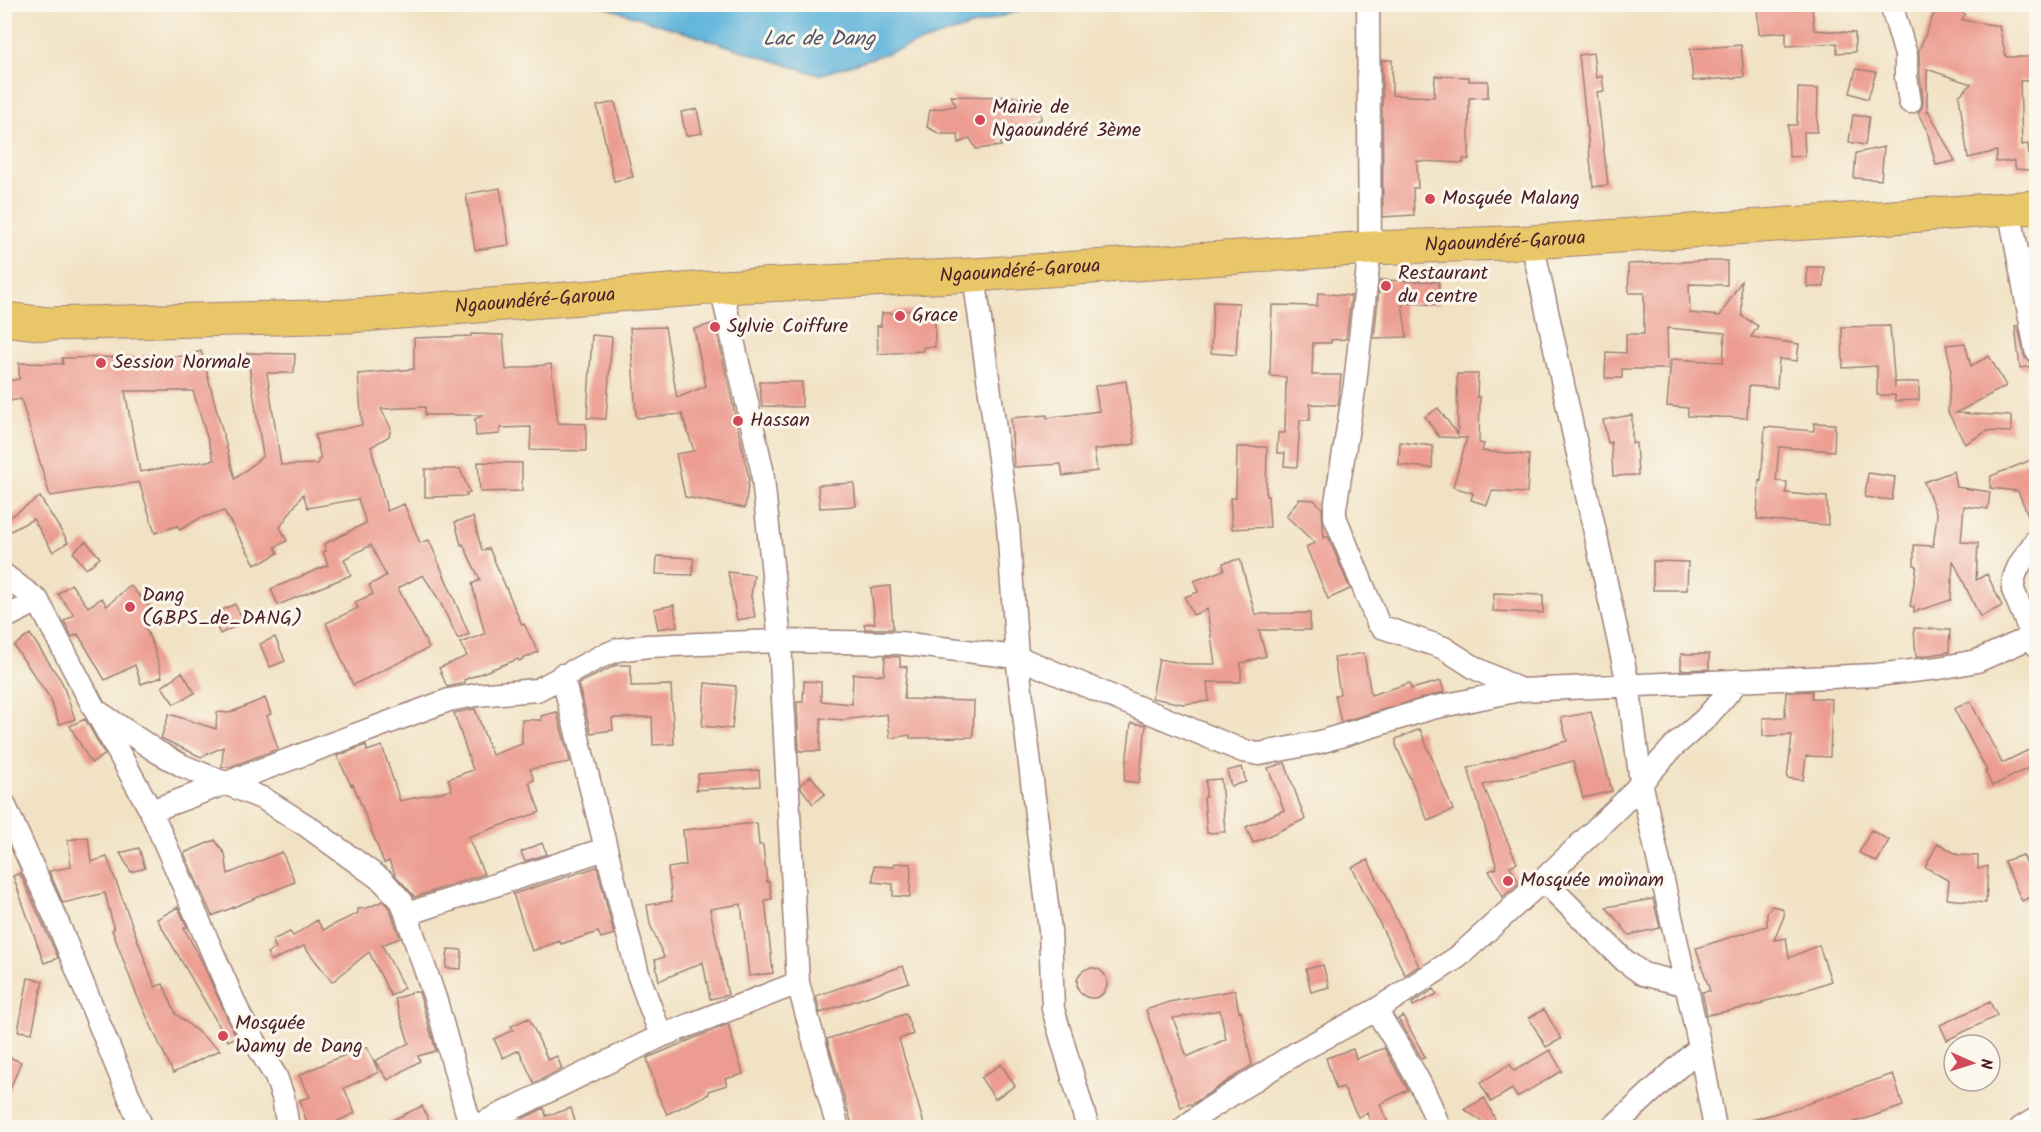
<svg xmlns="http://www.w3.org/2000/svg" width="2041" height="1132" viewBox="0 0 2041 1132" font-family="Kalam,sans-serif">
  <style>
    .water { fill: #5fb4db; stroke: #546a83; stroke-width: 1.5 }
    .building { fill: #ec9c90; fill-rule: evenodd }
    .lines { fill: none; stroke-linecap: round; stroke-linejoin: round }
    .minor-casing { stroke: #9e8078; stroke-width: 25 }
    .trunk-casing { stroke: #9e8078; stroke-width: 35 }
    .minor { stroke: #fff; stroke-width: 22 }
    .trunk { stroke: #e9c769; stroke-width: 33 }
    .poi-dot { fill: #d1495b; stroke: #fbf7ec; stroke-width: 2 }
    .labels { text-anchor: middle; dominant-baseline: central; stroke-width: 6; stroke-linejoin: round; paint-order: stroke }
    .poi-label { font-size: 20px; fill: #4a1f2b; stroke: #fbf7ec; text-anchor: start }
    .street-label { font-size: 20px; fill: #4a1f2b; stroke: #fbf7ec }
    .water-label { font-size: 21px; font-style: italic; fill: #515369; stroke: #fbf7ec }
  </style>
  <rect width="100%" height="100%" fill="#fbf7ec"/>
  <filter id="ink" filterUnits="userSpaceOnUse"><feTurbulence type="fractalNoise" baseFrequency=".0167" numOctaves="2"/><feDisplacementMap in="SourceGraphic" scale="12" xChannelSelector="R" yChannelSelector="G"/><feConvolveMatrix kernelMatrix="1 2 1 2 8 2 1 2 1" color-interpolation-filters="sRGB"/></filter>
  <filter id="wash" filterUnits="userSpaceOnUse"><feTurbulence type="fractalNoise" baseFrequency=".008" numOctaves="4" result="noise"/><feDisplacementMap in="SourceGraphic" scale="24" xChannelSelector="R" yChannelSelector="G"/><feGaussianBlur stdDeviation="1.35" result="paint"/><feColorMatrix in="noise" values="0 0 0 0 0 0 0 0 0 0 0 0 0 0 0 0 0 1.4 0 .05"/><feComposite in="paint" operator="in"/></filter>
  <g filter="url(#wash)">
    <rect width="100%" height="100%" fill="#f1e2c4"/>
    <path class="water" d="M599,5h438l-218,70z"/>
    <g id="blocks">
      <path class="building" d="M1757,4h55l2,26 41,3v19l-18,1v-10l-51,3v-14l-27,2z
        M1938,4h8l19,10 -3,6 37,6 7,31h25l1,23 -12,1 2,64 6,-1 2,26 -14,-1 -2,-8 -18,1 1,-11 -29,7 -9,-62 12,-12 -44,-15v42l1,-1 27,51 -19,4 -10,-39v3l-8,-16 4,-6 1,-7 -3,-24 -1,-26z
        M1741,45l3,32 -51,4 -3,-32z
        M1593,53l3,25 6,-2 2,15 -7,1 11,93 -15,2 -14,-132z
        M1382,60h10v35l42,2 1,-21 34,1v4h19v16l-19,1v61h-6l1,4 -47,-2 1,27h-5l1,27 -31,2z
        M1856,69l20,3 -8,27 -18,-6z
        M1798,88l20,1 -1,43h-13l1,24 -16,1 -1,-32h9z
        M951,96l61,1 27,4 2,18 -14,7 -13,2v8l-14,1 1,9 -25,3 -6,-11 -11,5 -1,-9h-18l-13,-7 3,-17 26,-4z
        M615,102l18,75 -19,4 -17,-75z
        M697,109l5,24 -16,3 -5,-24z
        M1853,115l16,2 -4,28 -16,-3z
        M1884,147l-3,33 -27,-2 2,-25z
        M500,188l9,57 -34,5 -9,-56z
        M1703,261h24v24l-38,-1 1,29 30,3 21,-35 1,35 16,10 -7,11 48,7 -2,17 -18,-2 -2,29 -28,-2 -2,32 -59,-2v-8l-21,-2 4,-47 52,3 2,-29 -58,-5 1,41h-46v9h-17l1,-26 20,1v-19h18v-41h-15l-1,-29z
        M1807,267h17v20h-17z
        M1380,280l59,2v23l-37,-2 5,34 -33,1z
        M1318,293l33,3 -5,43 -15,1v3h-18l-1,32h29l-3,30 -28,-1v16h-10l-3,47 -13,-1 1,-13h-8l1,-20h7l1,-56 -16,-1 2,-71 45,1z
        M1213,302l26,1 -3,52 -25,-2z
        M919,310v3h16v34h-12v4l-45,3 -1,-28h4l1,-13h13v-2z
        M715,323l34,155 -4,30 -60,-11 -9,-43 18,-3 -12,-37 -45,4 -1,-3 -6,-87 35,-1 12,71 29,-12 -12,-57z
        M1890,326l5,62v-6h24v18l-24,1v-6h-18v-29l-34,2 -1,-41z
        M2015,326h3l7,32 6,4 6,1v3l-17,2z
        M471,334l32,1 3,35 45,-6 7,59 28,1v27l-56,-1 1,-23 -31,1v6l-24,2 -1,-17 8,-4h-58v-8l-44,2 10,19 -2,8 -18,11 16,64 17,-7 16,39 9,-3 40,94 -11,5 -19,-39 -16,-25 -25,13 31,60 -76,37 -27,-62 32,-15 -3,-6 18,-8 -4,-9 17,-9 -15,-31 -27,14 7,16 -73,30 -7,-16 57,-24 -5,-13 3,-1 -2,-7 42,-21 -8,-24 -50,9 -5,-14 -23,33 7,14 -12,6 3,6 -17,10 -1,-2 -5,3 -31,-53 -24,7 -20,12 -3,-4 -22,7 -16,-51 -89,14 -29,-97 -17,3v-20l15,-3v-16l44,1 -1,-6 125,-2 14,-5 34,128 28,-23 -16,-103 48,1 -1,19h-27l14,92 37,-1v-4l3,-1 -6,-24 47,-10 -4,-51 56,-5v-31l57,-2zM125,391h68l21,69 -74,12z
        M592,335l20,2 -6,82 -19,-1z
        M1965,343l6,23 18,-10 17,30 -50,27 55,3v16l-24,-1 -22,13 -17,-32 3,-45 -5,-22z
        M1457,374h21l-1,23h3l-1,46 5,1 -2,7 47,4 -2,38 -35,-2 -5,14 -16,-5 2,-7 -20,-6 14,-49 -28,-1 -14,-20 13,-9 20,27z
        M1126,381l9,63 -41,6 3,21 -34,5 -2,-12 -47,3 -3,-49 36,-3v3l52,-7 -4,-25z
        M759,382h43v25l-40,-1z
        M1632,415v28h4l2,32 -25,1 -2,-34 -3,1 -5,-23z
        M1814,423l21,1 -1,27 -55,-4 -3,34 11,1 -1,11 41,4 1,28 -71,-6 2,-39 2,1 4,-54 49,4z
        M1400,442l33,4 -1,22 -33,-3z
        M1237,447h30l-1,49h2l2,31 -38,2 -2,-31h6z
        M2031,460l6,12v55h-4l-15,-36 -28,-3 1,-12z
        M478,462l44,1v28l-42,1z
        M425,469h35l10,24h-4l1,3 -42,1z
        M1954,471l3,16 33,5 -2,17 -24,-3 -3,36 17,1 -2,37 11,-6 15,32 -22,11 -27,-57 -2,40 -37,12v-5l-4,-1 7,-40 -3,-1v-20l19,1 4,-31 -13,-33z
        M1868,473l27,4 -3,23 -27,-3z
        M854,483l2,23 -36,2 -2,-23z
        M40,497l28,45 -15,10 -20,-33 -26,14 -3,-4v-8z
        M1299,499l15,1 8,8 2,30 4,-2 22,53 -22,10 -22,-52 9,-4 -29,-27z
        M473,517l9,34 7,-3 33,77 2,-1 14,28 -19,9 -1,-2 -54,21 1,3 -18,4 -8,-19 28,-12 -7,-13 25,-9 -13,-50 8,-4 -17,-36 -2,1 -6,-23z
        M86,541l14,17 -14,11 -13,-17z
        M657,556l36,2v17l-37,-1z
        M1240,559l15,55 55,-1v17h-51l7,26 -25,7v19h-34l2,19 -26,3 -31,-6 7,-39 29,5h27l-8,-55 -14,6 -8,-18 13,-5 -4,-11 30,-11 -1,-7z
        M1653,561l35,1 -1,28h-34z
        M728,572l26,3 -3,21 4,21 -18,3z
        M71,584l17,23 14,-9 5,8 23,-21 22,25 -10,9 12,29 8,29 -21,7 -6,-19 -30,15 -27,-46 -6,3 -8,-16 10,-6 -16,-21z
        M890,586l3,43h-28l-1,-5 11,-1 -4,-35z
        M1494,593l49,2v18l-50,-2z
        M235,604l9,18 -24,12 -9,-19z
        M674,605l3,21 -19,3 -4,-20z
        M1914,628l36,2 -1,22 -33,5z
        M30,634l32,48 13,37 -16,5 -9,-26 -36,-52z
        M275,637l10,24 -15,6 -10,-23z
        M1364,653l7,42 39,-12 1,6 30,-8 3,11 -103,30 -6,-27 5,-1 -6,-36z
        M1681,654h28v15l-28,1z
        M885,656l15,1v9l7,1 -3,32 70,2 -1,36 -63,1v-3l-20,3 -3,-24 -44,6 -22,-2 -1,33h-21l-2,-49h6l1,-21 17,1v19l31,3 1,-30 31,1z
        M616,665h15v21l40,-1 3,59 -21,1 -1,-28 -40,1 1,12 -22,3 -13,-49z
        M182,672l13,21 -21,11 -12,-17z
        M705,683l31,3 -4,43 -30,-3z
        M1812,691v7l20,1 -2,58 -24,-1 -3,24 -16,-2 5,-43 -29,1v-18l22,-1 1,-25z
        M265,698l6,16 -4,2 11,33 -48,18h-8l1,-20 -22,10 -40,-19 8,-24 47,15 1,-17 12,1z
        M1970,701l32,62 35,-17v18l-45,22 -7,-15h2l-33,-62z
        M475,709l17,46 30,-11v-24h20l-1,-4 16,-4 13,50 -40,7 4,11 -5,2 11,30 -72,25 16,37 -69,23 -19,-21 -7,-15 -5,2 -31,-79 -2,1 -14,-29 29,-11 1,6 15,-5 18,55 52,-11 -4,-11 25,-9 -19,-57z
        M1591,712l21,79 -29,7 -10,-37 -90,24 34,78 -7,3 9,17 -16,14 -14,-26 8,-3 -29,-100 99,-27 -6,-23z
        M85,719l20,36 -14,8 -21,-37z
        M1131,723l15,2 -7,58 -15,-2z
        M1420,729l33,81 -25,11 -32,-76v-6z
        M1285,763l20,56 -52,24 -7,-16 38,-17 -16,-42z
        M1242,767l4,15 -15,4 -4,-15z
        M759,770l1,16 -64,4 2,-16z
        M811,776l14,18 -12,10 -12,-16v-4z
        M1221,779l4,53 -18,1 -3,-35 2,-1v-17z
        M757,823l2,22h4l4,37h2l3,17 -7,1 8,73 -24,3 -8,-72 -31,5 18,86 -18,4 -7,-37 -44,19 -4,-21 9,-3 -14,-33 -3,-19 25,-4 -4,-33 18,-3 -3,-35z
        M1871,830l18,10 -12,22 -18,-9z
        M88,837l3,25 16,-5 48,130 8,-3 13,30 44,36 -47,23 -38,-82 -23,-61 2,-1 -9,-36 -42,10 -14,-32 22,-4 -3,-27z
        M215,840l10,14 3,20 54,-22 13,30 -83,34 -28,-63z
        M542,843l5,11 -22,7 -4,-9z
        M1938,843l20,12 20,1v13l10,-3 -2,37 -39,-4 2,-18 -24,-14z
        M139,848l6,20 -14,4 -11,-19z
        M2023,855l14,31v8l-15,7 -18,-40z
        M1368,860l51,106 -14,9 -53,-108z
        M894,863l17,1 -1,33 -17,-1v-12l-20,-2 1,-16 20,1z
        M597,867l17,67 -13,4 -3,-6 -37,12 -1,-3 -28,10 -19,-57z
        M20,873l38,85 -14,5 -31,-87z
        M1653,899l7,29 -31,7 -23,-28z
        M383,901l7,8 10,29 -18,7 22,43 -13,8 -22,-44 -37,30 -28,-36 -33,15 -4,-8 9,-5 -4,-8 18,-8 3,4 24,-16 6,10 35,-17v-4l9,-1z
        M1772,906l9,2 3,4v4l-10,24 12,-2 3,20 30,-13 12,36 -31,11 -38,10 1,2 -56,11 -5,-23 8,-1 -14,-43 71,-22v-13z
        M178,907l9,20 -3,1 16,30 36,79 -8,4 -71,-122z
        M448,949l14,1 -1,19 -15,-1z
        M1323,965l6,22 -18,5 -5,-23z
        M903,966l6,16 -89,31 -4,-17z
        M1077 983a15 15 0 1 1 30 0a15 15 0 1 1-30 0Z
        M28,978l15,3 -11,52 -14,-2z
        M1434,989l3,5 -24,12 -1,-3z
        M1235,990l4,22 2,-1 11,54 -58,38 -13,4 -35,-97 23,-8zM1220,1010l6,29 -39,18 -14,-39z
        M414,992h5l17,59 -18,5 2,5 -32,19 -13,-19 34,-18 -14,-44z
        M1990,1002l7,14 -50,24 -7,-15z
        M1544,1009l17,30 -15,8 -17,-29z
        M906,1014l7,20 -14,5 26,89h-72l-26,-89z
        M1403,1016l22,41 -3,2 -24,-40z
        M529,1018l19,42 9,-4 5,13 -28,14 -15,-33 -16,8 -9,-19 19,-9 -2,-4z
        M728,1024l15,50 -18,5 2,6 -19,6 1,3 -42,20 -10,-21 -10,-35z
        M367,1047l12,25 -35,16 11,25 -19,9 2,6h-30l-8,-28 10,-3 -11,-22 31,-14z
        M1384,1048l24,42 -28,14 10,24h-17l-6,-15 -9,4 -15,-30 -7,2 -10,-31 27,-9 3,10z
        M1550,1050l12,21 -45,26 -5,-8 -21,13 -11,-19 30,-19 4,7z
        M4,1055l17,7 -16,40h-1z
        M1001,1064l14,22 -20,13 -14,-21z
        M1893,1074l10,32 -66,22h-94l-1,-5 72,-21 -1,-1z
        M1485,1098l14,30h-7l-28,-19z
        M422,1106l10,22h-56z
        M544,1108l2,8 25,-8 6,20h-56l1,-9z"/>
    </g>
  </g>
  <g filter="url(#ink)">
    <use href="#blocks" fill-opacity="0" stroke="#9e8078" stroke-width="1.5"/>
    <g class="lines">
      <defs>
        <path id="minor" d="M1368,4l2,244 -15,136 -20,124v9l43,106 4,4 62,21 31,20 45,22
          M1891,4l15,51v22l4,25
          M2009,208l27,142
          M1532,242l96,442 13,98 59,265 15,81
          M974,275l34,250 9,132 33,273 3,79 35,119
          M721,287l41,182 18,172 18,342 40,145
          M2036,540c-10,16 -24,30 -23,50l23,55
          M4,575l34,26 56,107 57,103 90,207 35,59 7,20 5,31
          M4,618l34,-17
          M562,675l76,299 23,62
          M97,711l59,40 27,15 81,33 43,27 76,55 19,21 34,99 35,127
          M4,804l55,122 83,202
          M151,811l298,-111 27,-5 61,-5 63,-33 17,-7 31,-4 132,-5 119,2 118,14 226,94 16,3 61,-12 112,-34 88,-18 356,-15 63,-7 38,-7 59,-26
          M1543,880l82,81 18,13 44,11
          M407,914l198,-65
          M1376,1010c23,38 49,75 63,118
          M473,1128l188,-92 137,-53
          M1184,1128l20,-16 94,-60 78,-42 82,-53 85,-77 81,-78 50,-56 31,-27 34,-39
          M1612,1128l88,-81
          M2021,1128l15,-9"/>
        <g id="trunk">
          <path id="s1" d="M4,319l43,5 301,-8 373,-29 253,-12 396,-27 162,-6 504,-35"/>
        </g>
      </defs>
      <use href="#minor" class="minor-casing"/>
      <use href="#trunk" class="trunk-casing"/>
      <use href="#minor" class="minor"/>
      <use href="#trunk" class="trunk"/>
    </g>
  </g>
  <g class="poi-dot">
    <circle cx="980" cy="120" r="6"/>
    <circle cx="1430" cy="199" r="6"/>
    <circle cx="1386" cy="286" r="6"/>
    <circle cx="900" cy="316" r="6"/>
    <circle cx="715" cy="327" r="6"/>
    <circle cx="101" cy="363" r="6"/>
    <circle cx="738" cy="421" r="6"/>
    <circle cx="130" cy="607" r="6"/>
    <circle cx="1508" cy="881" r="6"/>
    <circle cx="223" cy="1036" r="6"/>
  </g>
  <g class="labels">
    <g class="poi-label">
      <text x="992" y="108">Mairie de<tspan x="992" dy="23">Ngaoundéré 3ème</tspan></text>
      <text x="1442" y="199">Mosquée Malang</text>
      <text x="1398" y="274">Restaurant<tspan x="1398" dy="23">du centre</tspan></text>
      <text x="912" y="316">Grace</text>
      <text x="727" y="327">Sylvie Coiffure</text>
      <text x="113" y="363">Session Normale</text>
      <text x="750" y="421">Hassan</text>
      <text x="142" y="596">Dang<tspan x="142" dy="23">(GBPS_de_DANG)</tspan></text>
      <text x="1520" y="881">Mosquée moïnam</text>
      <text x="235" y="1024">Mosquée<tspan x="235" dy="23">Wamy de Dang</tspan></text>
    </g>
    <g class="street-label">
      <text stroke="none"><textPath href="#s1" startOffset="1504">Ngaoundéré-Garoua</textPath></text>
      <text stroke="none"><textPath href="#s1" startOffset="1018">Ngaoundéré-Garoua</textPath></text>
      <text stroke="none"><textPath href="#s1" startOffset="532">Ngaoundéré-Garoua</textPath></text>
    </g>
    <g class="water-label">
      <text x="819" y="39">Lac de Dang</text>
    </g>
  </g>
  <rect width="2041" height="1132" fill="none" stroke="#fbf7ec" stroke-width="24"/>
  <g transform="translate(1972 1063) rotate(93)"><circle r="28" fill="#fbf7ec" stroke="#b4a19f" stroke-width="1.5"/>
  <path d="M0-4.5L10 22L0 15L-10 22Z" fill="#d1495b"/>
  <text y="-9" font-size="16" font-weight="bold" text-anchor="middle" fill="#4a1f2b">N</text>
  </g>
</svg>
